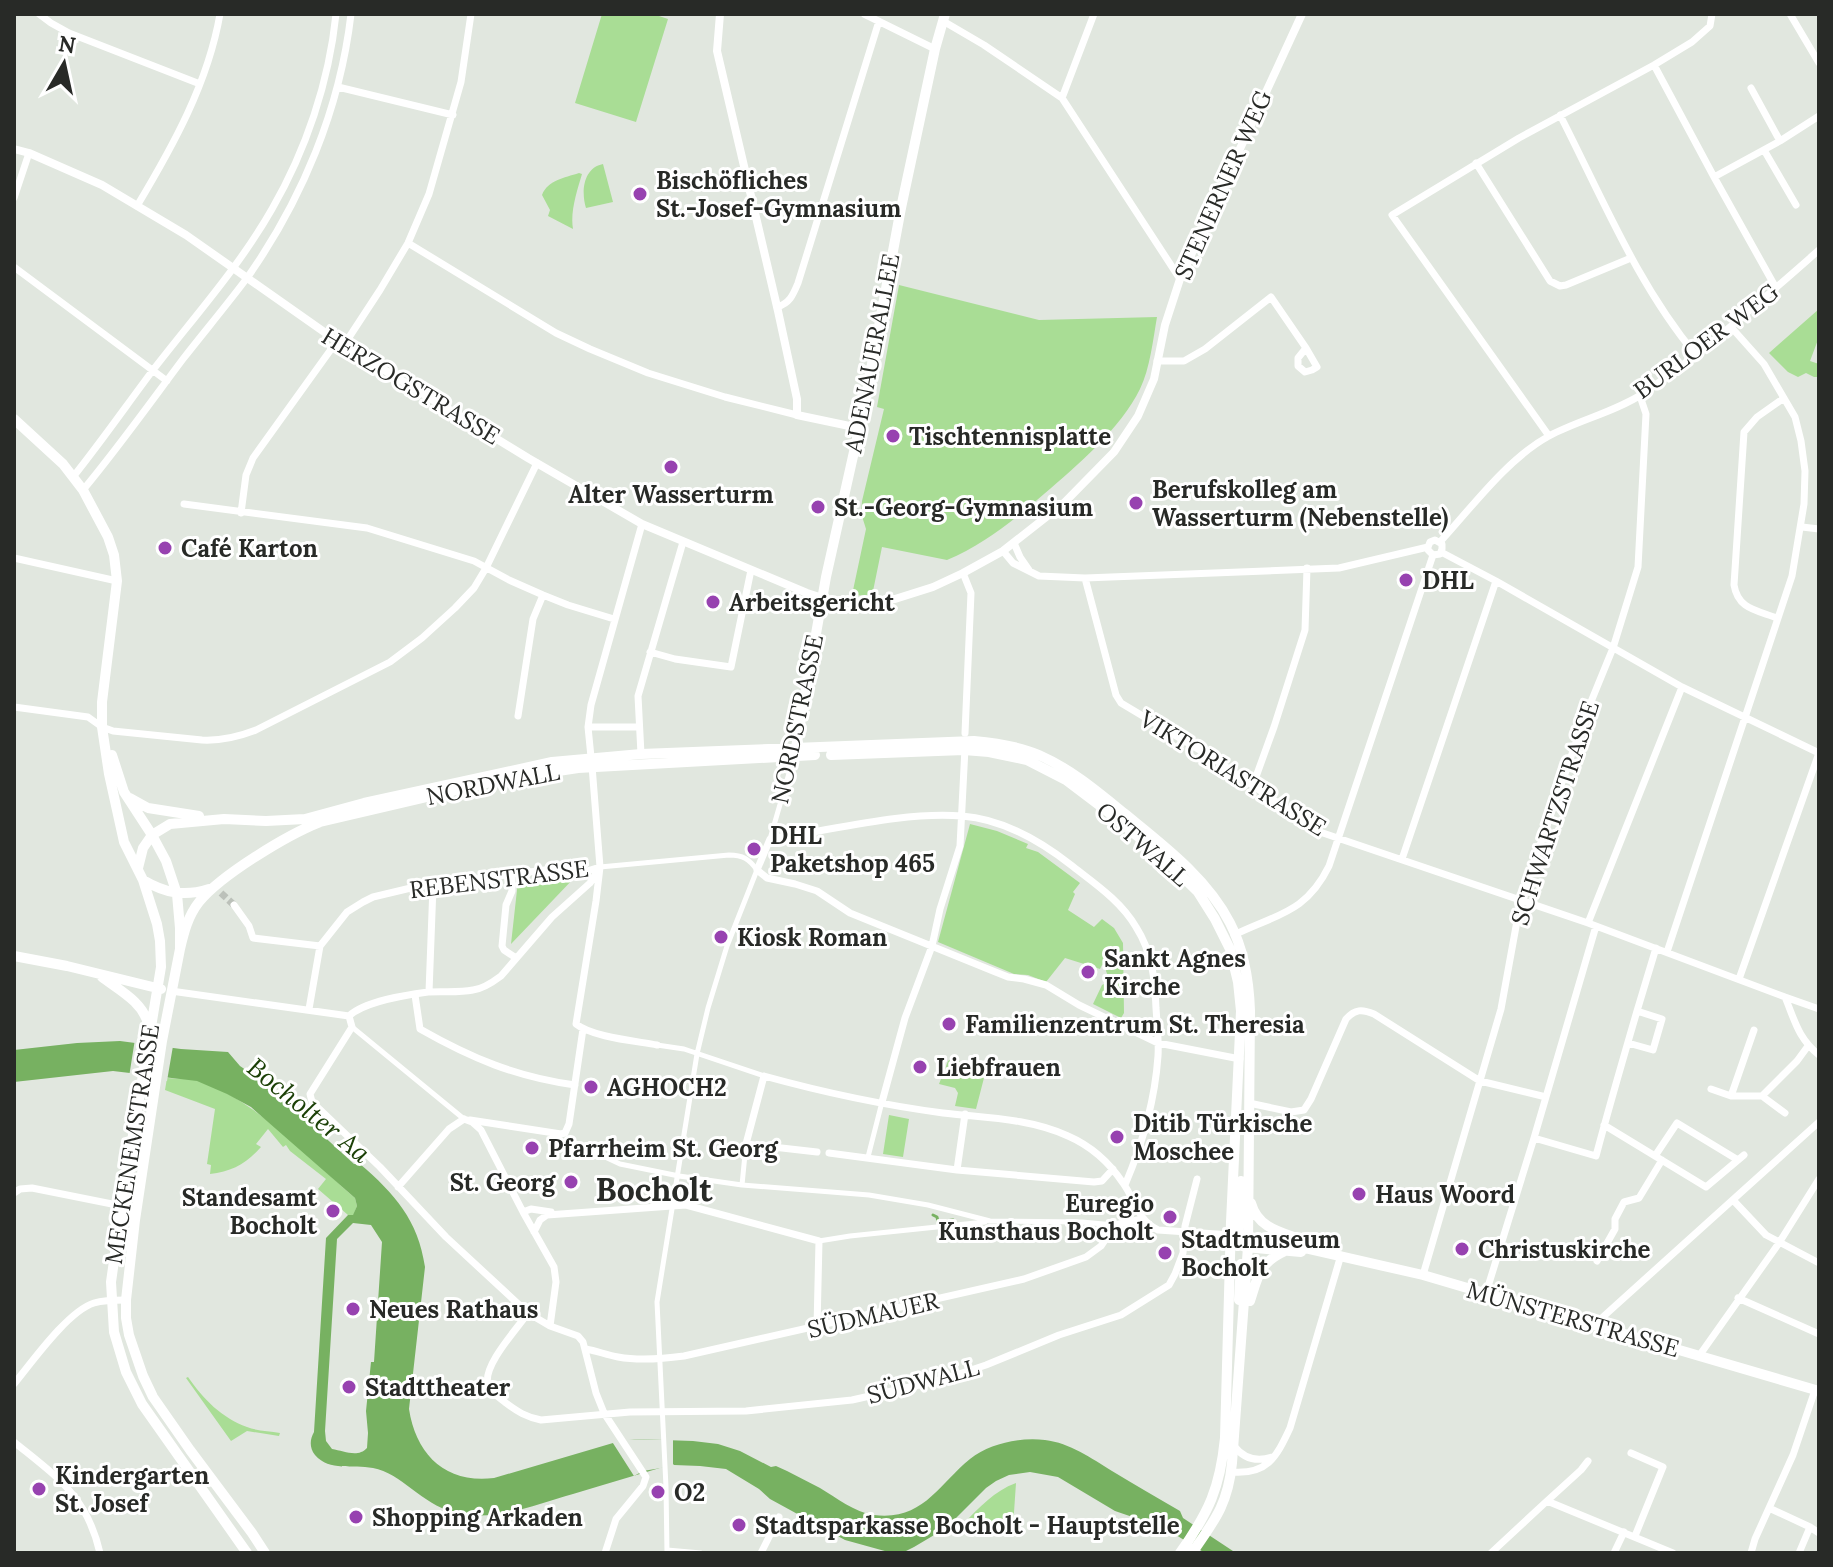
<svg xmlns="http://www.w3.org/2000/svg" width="1833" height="1567" viewBox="0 0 1833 1567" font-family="Lora,serif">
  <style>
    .green { fill: #a9dd95 }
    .water { fill: #77b161; fill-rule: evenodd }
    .pier { fill: #e1e7df }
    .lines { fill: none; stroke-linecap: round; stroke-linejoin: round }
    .stream { stroke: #77b161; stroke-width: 3 }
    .minor-tunnel { stroke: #bcc1ba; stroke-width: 7; stroke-dasharray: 7 3.5; stroke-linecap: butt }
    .pedestrian { stroke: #fff; stroke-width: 5 }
    .minor { stroke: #fff; stroke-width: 7 }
    .tertiary { stroke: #fff; stroke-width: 8 }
    .secondary { stroke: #fff; stroke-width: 10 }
    .poi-dot { fill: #9742b0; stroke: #fff; stroke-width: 3 }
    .labels { text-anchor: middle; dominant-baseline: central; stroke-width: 6; stroke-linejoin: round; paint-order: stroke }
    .poi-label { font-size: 24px; font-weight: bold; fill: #282a27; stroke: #fff; text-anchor: start }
    .street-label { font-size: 24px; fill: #282a27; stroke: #fff }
    .water-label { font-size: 26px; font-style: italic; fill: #1b4007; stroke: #fff }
    .district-label { font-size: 32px; font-weight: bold; fill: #282a27; stroke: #fff }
  </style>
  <rect width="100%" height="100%" fill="#e1e7df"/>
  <path class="green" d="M602,14h51l15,5 -32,103 -61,-19z
    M603,164l10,38 -27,6c-5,-16 -3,-40 17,-44z
    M579,173l3,1c-5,17 -12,38 -9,55l-25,-13 2,-6 -8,-15c6,-15 22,-17 37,-22z
    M899,285l140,35 118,-3c-4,23 -7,51 -17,72 -19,39 -63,77 -96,105 -29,25 -60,51 -97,66l-65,-13 -10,49 -20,-1 14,-66 -5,-16 1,-12 22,-92 -7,-2z
    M1819,309v28l-9,24 9,3v13h-5l-8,-4 -8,4 -10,-5 -19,-19z
    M970,824l27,7 31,13 -2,4 12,4 42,31 -7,9 2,2 -7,16 26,17 8,-8 12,9 9,15 1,70 -3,5 -28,-14 9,-19 4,-2 2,-7 -2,-5 1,-4 -5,-2 -2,4 -35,-11 -19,24 -18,-7 -14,-1 -76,-32z
    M576,876l-65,68 7,-63z
    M951,1059l24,7 1,5 9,3 -9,35 -21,-3 3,-13 -3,-5 -16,-4 9,-23z
    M167,1078c10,1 22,0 32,3 56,18 111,78 156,117l2,8 -4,10 -5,-1 -30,-26 8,-10 -36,-28 -4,-6 -3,2 -15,-18 -12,15 5,3c-14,16 -29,25 -51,27l1,-9 -4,-1 8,-55 -50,-19z
    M889,1115l20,4 -6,38 -20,-3z
    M188,1377c15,22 34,41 59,50 10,4 22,4 33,6l-1,3 -32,-5 -16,10 -45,-63z
    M1016,1483l-3,44 -50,-3c17,-17 31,-33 53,-41z"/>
  <path class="water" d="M120,1041l61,8 47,3 12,14 29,20 85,78h6c35,30 58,56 65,103l-16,142c7,46 37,75 85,69l119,-35 21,-4 59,2 25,3 22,7 31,16 5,-1 11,5c11,6 22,11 33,17 17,10 34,24 54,27 49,6 64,-30 96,-56 20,-16 51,-22 75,-19 25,3 46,18 67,31 22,13 45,27 68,40l3,7 53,35h-31l-29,-18 -26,-12 -35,-12 -57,-34 -28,-5 -21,3 -13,6 -10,7 -40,40 -32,19 -10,5 -12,1 -47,-13 -75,-41 -11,-10 -33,-20 -26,-3 -26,-1 -1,-1c-33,10 -67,20 -100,30 -39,11 -80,29 -120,18 -31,-8 -52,-39 -80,-44 -21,-4 -43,4 -58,-13 -6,-8 -5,-16 -1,-23l12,-194 22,-23h5l4,-9 -2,-8 -104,-91 -24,-13 -30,-13 -84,-10 -99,11v-32l63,-7zM353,1223l18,2 11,17 -8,120h-3l-5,49 2,22 -1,15c-9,10 -23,3 -35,1l-6,-8 -1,-10 12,-192z"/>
  <path class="pier" d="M135,1039l36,5 2,2 -6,35 -38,-4z
    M622,1439l51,1v26l-30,5 -9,5 -23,-36z"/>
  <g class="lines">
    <path class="stream" d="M933,1215l4,2 1,5 15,-2"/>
    <path class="minor-tunnel" d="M221,893l13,12"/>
    <path class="pedestrian" d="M770,839l24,-83
      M600,867l129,-12c14,0 20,4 28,15l-30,76 -19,62 -11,46 -40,248 9,185 1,66
      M352,1027l112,92
      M657,1045l27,4 80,27
      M569,1140l51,24 59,12 63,9 127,10 59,10 62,16 92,1 32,3
      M868,1157l14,-55
      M742,1185l4,-41
      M819,1241l31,-5 135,-14
      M667,1550l34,3"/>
    <path class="minor" d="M39,14l12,9 18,10 131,51
      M864,14l71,35
      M1790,14l29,49
      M943,21l41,24 78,53 118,181
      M1654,65l60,112 62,111
      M338,87l115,28
      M1751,88l29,53
      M1062,98l32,-84
      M1560,115c42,82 77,169 136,240
      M1764,150l32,55
      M1476,163l74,118 10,5 6,-1 65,-27
      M1714,177l66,-36 39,-25
      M14,198l15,-45
      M137,206c36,-60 71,-123 83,-192
      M408,243l148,90 34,16 58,24 77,24 72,18
      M14,267l153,114
      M777,307c13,-4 16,-12 21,-24l81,-262
      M344,345l36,-55 28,-47 21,-49 32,-112 10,-68
      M1157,361h27l21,-12 66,-52 35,51 -8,10v8l7,6 7,-2 5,-3 -11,-19
      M1549,436l-157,-221 127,-77 135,-73 38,-23 18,-16 2,-12
      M73,477c28,-35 53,-71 80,-107 41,-53 86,-103 119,-161 34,-59 57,-127 64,-195
      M83,490c35,-42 67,-87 100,-131 21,-27 43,-53 64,-81 55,-78 93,-169 104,-264
      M184,504l183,24 107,33 35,19 34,15 25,10 46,14
      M241,513l5,-38 7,-17 84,-117
      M1802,527l17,2
      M1440,542c32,-35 67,-83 109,-106 30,-16 66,-24 95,-43 62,-43 118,-93 175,-143
      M1014,543l6,14 9,13
      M1003,551l10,12 26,13 46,2 254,-10 89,-21 2,-5 5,-2 7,4v5l-2,5 -7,1 -5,-5v-3
      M1441,552l55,29 186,106 137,66
      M14,558l103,23
      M963,573l8,20 -6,140
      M1085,578l31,117 5,8 92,55 107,74 268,91 197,74c10,24 13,41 34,58
      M1777,618c-21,-8 -39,-9 -43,-33l10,-153 13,-15 27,-19
      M650,652l25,7 56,8 20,-97
      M14,707l74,10 14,10 11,4 89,9c20,1 36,-3 54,-10l134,-68 32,-24 33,-30 19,-20 12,-20 51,-105
      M518,716l15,-97 10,-24
      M588,727h51
      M641,754l-3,-58 45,-154
      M591,757l-3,-30 3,-22 51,-181
      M592,766l8,101 -4,34 -20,123c16,13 60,17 81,21
      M1253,785l21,-58 31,-97 2,-62
      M1402,859l94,-278
      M512,875v16l-6,14 -4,41 2,4 12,8
      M234,905l15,21 4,12 67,8
      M1588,923l94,-236
      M1234,935c43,-21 72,-22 95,-69l104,-311
      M1667,952l125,-376 12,-72 1,-33 -4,-30 -6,-24 -31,-53 -33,-37
      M1739,979l80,-226
      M171,991l178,25
      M429,992l4,-106
      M415,995l5,34c51,29 96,48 155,56
      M1785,997l34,12
      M309,1009l11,-63 27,-34 16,-10 10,-5 42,-10 130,-17c17,9 37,3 55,-3
      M1637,1011l19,-63
      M349,1016l3,11 -42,67 2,8 68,65 66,70 82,76 22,13 28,10 5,6 13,51 8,20 42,64 -3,9 -27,33 -11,34
      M349,1016c16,-15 57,-21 79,-24 15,-1 30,1 45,-2 10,-1 20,-8 28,-14l51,-59 38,-34 9,-14
      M1711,1089l20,7h31l23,17
      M1731,1096l23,-66
      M1762,1096l35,-35 11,-15
      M882,1102l23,-84 27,-72 8,-37 20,-63 5,-98
      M1249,1103l42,9 13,-2 7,-11 35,-80c9,-10 16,-10 28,-5l106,67 66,16
      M464,1119l8,3 9,8 42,82 31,55 2,15 -6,44
      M470,1120l91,14 4,-1 4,-9 14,-95
      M1604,1125l102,62 38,-32
      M1534,1138l62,18c13,-49 27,-97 41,-145l25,8 -9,31 -25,-7
      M817,1152l-71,-8 18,-68c58,16 119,29 179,37 42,5 86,5 125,23 23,10 41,26 55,47 13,18 14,37 35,47l73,5
      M829,1153l128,17 137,12 8,-1 11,-12
      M1655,1156l22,-33 61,37
      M957,1170l8,-56
      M1125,1185c17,-40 30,-86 33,-129 1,-16 -1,-32 -2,-48 -1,-29 -4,-56 -20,-81 -15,-26 -42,-44 -65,-62 -32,-25 -68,-46 -109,-49 -59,-5 -133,15 -192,23l-13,31 10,8 28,6 22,7 33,22 143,58 15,6 16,2 22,6 33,20 79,38 82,16
      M398,1187l51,-58 15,-10
      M14,1193l6,-4 12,-1 90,18
      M1733,1200l33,35 53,28
      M523,1212l8,-3 20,3
      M534,1232l6,-12 7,-5 139,-10 133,36 -2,86
      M1186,1234l10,6 35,5
      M1597,1261l18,-32v-10l9,-17 15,-4 23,-38
      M1423,1275l78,-266 20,-110 65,-185 27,-66 25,-81 8,-153 -6,-18
      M1486,1293l48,-155 62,-212
      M1738,1298l81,36
      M528,1313c-11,16 -46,53 -40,72 3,8 12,13 18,18 12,9 20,14 35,17l89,-8 116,-1 106,-11 89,-20 45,-15 73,-30 62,-20 48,-30 6,-11 8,-21 2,-27 12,-47
      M1594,1325l225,-203
      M586,1349c11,2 21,6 32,8 22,4 44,2 66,-1l340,-77 62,-22 15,-11 14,-21 27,-6
      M1699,1356l80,-113 40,-64
      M14,1384c18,-22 54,-73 80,-81 10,-3 21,-3 32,-3
      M14,1442c43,35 73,54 86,111
      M1234,1446c10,13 23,16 38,11
      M1631,1453l32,14 -28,69
      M1231,1472c36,3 45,-14 59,-44l51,-173
      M1547,1501l34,-31 7,-9
      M1769,1508l41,19 9,6
      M761,1553l18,-36
      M1491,1553l56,-52 126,52
      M1614,1553l10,-21
      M1751,1553l4,-14 38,-84 22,-65
      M1799,1553l11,-26"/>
    <path class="tertiary" d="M720,14l-3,37 61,260 19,88v16l62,13
      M14,149l15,4 73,32 84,50 151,106 191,117 114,66 165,69 28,9 27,1 33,-4 38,-12 30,-14 40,-22 61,-48 50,-51 24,-36 16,-37 11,-54 15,-46 122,-265"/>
    <path class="secondary" d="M14,419l49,45 20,26 25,47 6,18 3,26 -15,121v25l7,47 15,68 19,38 14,44 3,17 1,26 -36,216 -14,99 3,50 12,40 16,32 105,149
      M795,753l31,-176 38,-170 37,-199 34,-159 10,-35
      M112,755l12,37 28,43 14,26 11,33 3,34v21l-18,92 -27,179 -9,80v18l3,17 14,41 10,21 37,53 62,83 13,20
      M831,755l133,-5 25,2 38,8 39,20 37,28 56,46 39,38 17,27 15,30 8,33 3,29 -10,211 -6,216c-5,50 -16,74 -45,115
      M130,798l18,10 51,8
      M138,868l5,-20 9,-13 18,-11 54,-5 42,2 39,-2 59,-16 188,-41 89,-8 333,-13c23,2 44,5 65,14 32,14 59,37 86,59 38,31 82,64 105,109 14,27 19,57 20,88l-2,236 -16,216c-4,41 -17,57 -40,90
      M143,880c22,13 41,17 66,9
      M180,949c4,-17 8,-33 19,-47 22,-27 88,-67 121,-80l180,-42 78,-12 237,-13
      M14,956l53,10 94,23
      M102,977c17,13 41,25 46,47
      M1241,1181l-3,49 3,11
      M1251,1203c8,30 40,30 63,42
      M1231,1235l39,5 153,35 396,116
      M1245,1247l56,5
      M1239,1300l2,-36
      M1250,1301c8,-25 9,-38 35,-50"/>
  </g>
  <g class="poi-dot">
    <circle cx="640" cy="194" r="8"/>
    <circle cx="893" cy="436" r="8"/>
    <circle cx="671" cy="467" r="8"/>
    <circle cx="1136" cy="503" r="8"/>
    <circle cx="818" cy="507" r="8"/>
    <circle cx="165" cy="548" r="8"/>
    <circle cx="1406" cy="580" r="8"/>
    <circle cx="713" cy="602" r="8"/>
    <circle cx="754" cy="849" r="8"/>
    <circle cx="721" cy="937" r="8"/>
    <circle cx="1088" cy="972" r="8"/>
    <circle cx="949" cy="1024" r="8"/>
    <circle cx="920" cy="1067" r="8"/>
    <circle cx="591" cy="1087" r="8"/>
    <circle cx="1117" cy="1137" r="8"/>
    <circle cx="532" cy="1148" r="8"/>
    <circle cx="571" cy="1182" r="8"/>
    <circle cx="1359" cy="1194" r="8"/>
    <circle cx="333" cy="1211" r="8"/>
    <circle cx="1170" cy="1217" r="8"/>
    <circle cx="1462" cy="1249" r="8"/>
    <circle cx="1165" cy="1253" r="8"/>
    <circle cx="353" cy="1309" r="8"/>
    <circle cx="349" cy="1387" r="8"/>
    <circle cx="39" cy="1489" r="8"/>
    <circle cx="658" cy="1492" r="8"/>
    <circle cx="356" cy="1517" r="8"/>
    <circle cx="739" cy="1525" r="8"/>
  </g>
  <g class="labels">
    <g class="poi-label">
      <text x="656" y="180">Bischöfliches<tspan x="656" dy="28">St.-Josef-Gymnasium</tspan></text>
      <text x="909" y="436">Tischtennisplatte</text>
      <text x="1152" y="489">Berufskolleg am<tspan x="1152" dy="28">Wasserturm (Nebenstelle)</tspan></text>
      <text x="671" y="494" text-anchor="middle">Alter Wasserturm</text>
      <text x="834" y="507">St.-Georg-Gymnasium</text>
      <text x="181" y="548">Café Karton</text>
      <text x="1422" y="580">DHL</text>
      <text x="729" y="602">Arbeitsgericht</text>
      <text x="770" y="835">DHL<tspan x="770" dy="28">Paketshop 465</tspan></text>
      <text x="737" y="937">Kiosk Roman</text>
      <text x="1104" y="958">Sankt Agnes<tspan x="1104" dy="28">Kirche</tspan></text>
      <text x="965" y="1024">Familienzentrum St. Theresia</text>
      <text x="936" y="1067">Liebfrauen</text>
      <text x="607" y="1087">AGHOCH2</text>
      <text x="1133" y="1123">Ditib Türkische<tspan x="1133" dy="28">Moschee</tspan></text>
      <text x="548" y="1148">Pfarrheim St. Georg</text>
      <text x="555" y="1182" text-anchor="end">St. Georg</text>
      <text x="1375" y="1194">Haus Woord</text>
      <text x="317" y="1197" text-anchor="end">Standesamt<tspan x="317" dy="28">Bocholt</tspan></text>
      <text x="1154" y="1203" text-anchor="end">Euregio<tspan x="1154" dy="28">Kunsthaus Bocholt</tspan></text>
      <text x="1181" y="1239">Stadtmuseum<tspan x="1181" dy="28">Bocholt</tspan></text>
      <text x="1478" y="1249">Christuskirche</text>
      <text x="369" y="1309">Neues Rathaus</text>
      <text x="365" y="1387">Stadttheater</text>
      <text x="55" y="1475">Kindergarten<tspan x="55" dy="28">St. Josef</tspan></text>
      <text x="674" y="1492">O2</text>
      <text x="372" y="1517">Shopping Arkaden</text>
      <text x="755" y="1525">Stadtsparkasse Bocholt - Hauptstelle</text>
    </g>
    <g class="street-label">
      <text transform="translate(1223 185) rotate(-66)">STENERNER WEG</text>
      <text transform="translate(1706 341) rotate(-37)">BURLOER WEG</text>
      <text transform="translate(872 353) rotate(-79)">ADENAUERALLEE</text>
      <text transform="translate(411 386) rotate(31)">HERZOGSTRASSE</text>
      <text transform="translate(797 719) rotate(-78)">NORDSTRASSE</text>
      <text transform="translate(1233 773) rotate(32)">VIKTORIASTRASSE</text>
      <text transform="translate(493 784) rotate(-11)">NORDWALL</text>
      <text transform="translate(1555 813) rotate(-72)">SCHWARTZSTRASSE</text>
      <text transform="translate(1143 844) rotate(41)">OSTWALL</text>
      <text transform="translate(499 879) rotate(-7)">REBENSTRASSE</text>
      <text transform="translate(132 1144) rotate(-81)">MECKENEMSTRASSE</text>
      <text transform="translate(873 1315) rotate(-13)">SÜDMAUER</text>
      <text transform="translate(1573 1319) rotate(16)">MÜNSTERSTRASSE</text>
      <text transform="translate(923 1381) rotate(-15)">SÜDWALL</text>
    </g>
    <g class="water-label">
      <text transform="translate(309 1110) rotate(39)">Bocholter Aa</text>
    </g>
    <g class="district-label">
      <text x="654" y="1189">Bocholt</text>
    </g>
  </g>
  <rect width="1833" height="1567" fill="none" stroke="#282a27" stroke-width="32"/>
  <g transform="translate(64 64) rotate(9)" stroke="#ffffff" stroke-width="6" paint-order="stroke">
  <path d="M0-6L14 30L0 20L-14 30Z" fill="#282a27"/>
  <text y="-12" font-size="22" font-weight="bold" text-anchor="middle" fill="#282a27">N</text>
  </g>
</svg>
